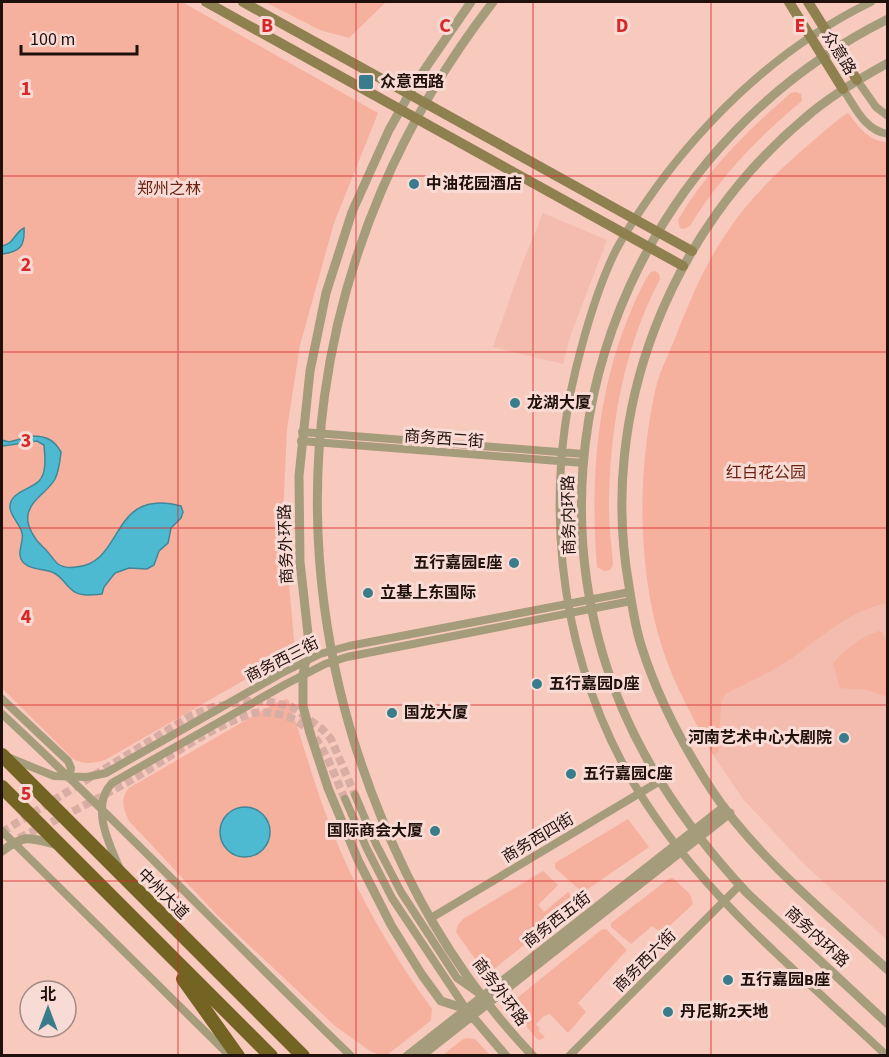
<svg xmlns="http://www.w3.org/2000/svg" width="889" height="1057" viewBox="0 0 889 1057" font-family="'Source Sans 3','Noto Sans SC',sans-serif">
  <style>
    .built { fill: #f4bcae }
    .green { fill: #f5b09e }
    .water { fill: #4ebad2; stroke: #408797; stroke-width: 1.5 }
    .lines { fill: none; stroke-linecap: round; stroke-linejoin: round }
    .minor-tunnel { stroke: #d8ada3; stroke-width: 8; stroke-dasharray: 8 4; stroke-linecap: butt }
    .minor { stroke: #a59c7c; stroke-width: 8 }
    .tertiary { stroke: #a59c7c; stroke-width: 9 }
    .secondary { stroke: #8e804f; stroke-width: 10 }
    .trunk { stroke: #746423; stroke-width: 14 }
    .grid { fill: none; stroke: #d62828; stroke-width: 1.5; stroke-opacity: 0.55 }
    .poi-dot { fill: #397d8c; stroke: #f8dbd4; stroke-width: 2 }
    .labels { text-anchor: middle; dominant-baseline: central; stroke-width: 6; stroke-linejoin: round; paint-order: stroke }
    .street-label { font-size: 16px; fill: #21110d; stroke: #f8dbd4 }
    .poi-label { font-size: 16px; font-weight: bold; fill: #21110d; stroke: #f8dbd4; text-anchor: start }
    .park-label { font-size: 16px; fill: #6a2312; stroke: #f8dbd4 }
    .grid-label { font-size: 20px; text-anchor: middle; font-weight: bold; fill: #d62828; stroke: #f8dbd4; stroke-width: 6; stroke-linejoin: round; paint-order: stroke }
  </style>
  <rect width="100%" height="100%" fill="#f8c9bd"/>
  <path class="built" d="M543,213l64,27 -36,94 -8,30 -70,-17 29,-83z
    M887,603v337l-84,-77 -60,-64 -30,-44 6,-3 2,-44 1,-8 4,-6 63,-34 53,-40 30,-14z"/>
  <path class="green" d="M2,2h180l196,111 -44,110 -34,122 -13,84 -4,87 12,135 -190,109c-11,3 -21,5 -32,-1l-71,-71z
    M265,2h121l-37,36 -29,-8z
    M796,92l5,2 1,7c-44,36 -83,77 -112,125l-6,3 -4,-1 -2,-8c29,-49 69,-90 113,-127z
    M848,113c11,14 20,28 39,29v461c-38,8 -64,33 -95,55 -20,14 -44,24 -66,36l-4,6 -1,8 -2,44 -6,3c-18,-34 -37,-66 -49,-102 -28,-83 -27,-185 -7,-270 4,-14 11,-28 17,-42 14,-36 29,-73 51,-106 30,-46 72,-81 114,-116z
    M656,271l3,3 1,5c-37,70 -51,152 -51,231 0,19 3,37 4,55l-3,5 -6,1 -7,-4c-8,-99 2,-200 50,-290l4,-5z
    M879,631l3,1 5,11v54l-19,-7 -28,-2 -7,-25c12,-14 28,-26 46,-32z
    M287,699l2,2c14,43 26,86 42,127 25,64 61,126 101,181l-1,11 -3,3 -41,32h-7l-10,-4 -35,-25 -117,-110 -89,-95c-6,-12 -9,-23 0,-33l148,-86z
    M628,819l21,28 -64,44 -5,-1 -25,-22v-5z
    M543,871l15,14 -20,20 6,7 24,-20 10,10 -84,67 -11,1 -27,-38 2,-7 5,-6z
    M670,878h3l17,16 3,10 -31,29 -10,-7 -21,18 -20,-17v-4z
    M606,929l21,21 -49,53 8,9 -18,21 -18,-19 -6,2 -8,8 4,5 -2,1 7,7 -5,3 -3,-1 -23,-28 2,-12 85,-69z
    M468,1038l7,1 15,16h-47l20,-16z"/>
  <path class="water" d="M24,228c1,18 -4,24 -22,26v-8c12,-2 12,-13 22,-18z
    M32,436c15,0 22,4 29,16 -1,9 -2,19 -6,27 -7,13 -25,21 -27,36 -2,11 7,25 15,32 6,5 10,13 15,17 6,4 12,4 18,3 49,-3 33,-80 105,-61l2,6 -2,6 -10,10 -3,15 -9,8 -5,14 -7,4 -18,-1 -14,5 -11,14 -2,7c-10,1 -24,3 -31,-5 -6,-5 -9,-12 -17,-16 -10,-5 -32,-2 -34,-18 -1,-7 4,-15 2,-22 -2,-9 -11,-16 -12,-25 -1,-16 20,-18 29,-27 8,-8 6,-25 5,-36l-7,-4 -34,5 -1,-1v-5l7,2z
    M220 832a25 25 0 1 1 50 0a25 25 0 1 1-50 0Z"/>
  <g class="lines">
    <path class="minor-tunnel" d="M2,832l190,-117 21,-8 34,-6h20l25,6 30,22 9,10 24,56
      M19,838c39,-19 77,-38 114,-59 37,-22 80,-54 121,-66 10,-2 22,0 32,3 35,12 45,53 59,83"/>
    <path class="minor" d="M871,2c-84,41 -153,104 -210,179 -16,22 -33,46 -46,71 -15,31 -25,63 -34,97 -39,141 -25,292 45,421 65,117 165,195 261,286
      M857,80l19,27 12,9
      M843,89c12,18 22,42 45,45
      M302,432l282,22
      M301,441l283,22
      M2,699l66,62 3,7 -2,10
      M2,714c119,110 232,229 349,342
      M10,758l44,18 33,1 19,-4 174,-99 40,-20 29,-8 281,-54
      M355,795l21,49 25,48 56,86 20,14
      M345,799l22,50 25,49 74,111
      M2,831l228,225
      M120,869c-11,-25 -30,-63 -8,-86l174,-99 39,-20 22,-7 284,-56
      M431,918l229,-137
      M569,1056l171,-171"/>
    <path class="tertiary" d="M471,2l-55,80 -27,48 -37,82 -26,81 -16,78 -11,105 1,86 9,81 -6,32v31l7,27 18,55 30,72 33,65 31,50 19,26 25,8 40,47
      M493,2c-185,239 -227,537 -111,817 35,86 86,169 151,237
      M888,19c-233,116 -360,383 -285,636 27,92 80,169 144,238l141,131
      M888,63c-29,16 -58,33 -83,55 -135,113 -207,293 -176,468 3,20 6,40 12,59 16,51 41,99 70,144 44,67 118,127 177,181
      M2,851c25,-18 27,-13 56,-6
      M407,1056l317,-249
      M421,1056l309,-243"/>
    <path class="secondary" d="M206,2l477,264
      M243,2l449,249
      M789,2l54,87
      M808,2l49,78"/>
    <path class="trunk" d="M2,755l301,301
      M2,787l269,269
      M183,979l55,77"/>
  </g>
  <path class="grid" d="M178,2v1054M356,2v1054M533,2v1054M711,2v1054M2,176h886M2,352h886M2,528h886M2,705h886M2,881h886"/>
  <g class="poi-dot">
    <rect x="358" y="74" width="16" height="16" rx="3"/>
    <circle cx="414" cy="184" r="6"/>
    <circle cx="515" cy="403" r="6"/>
    <circle cx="514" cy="563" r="6"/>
    <circle cx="368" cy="593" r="6"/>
    <circle cx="537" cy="684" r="6"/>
    <circle cx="392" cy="713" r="6"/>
    <circle cx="844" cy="738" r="6"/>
    <circle cx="571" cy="774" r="6"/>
    <circle cx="435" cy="831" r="6"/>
    <circle cx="728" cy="980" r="6"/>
    <circle cx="668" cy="1012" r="6"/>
  </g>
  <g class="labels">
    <g class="street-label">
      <text transform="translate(839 53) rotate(58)">众意路</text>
      <text transform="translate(444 439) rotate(4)">商务西二街</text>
      <text transform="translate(569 515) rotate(-91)">商务内环路</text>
      <text transform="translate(286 544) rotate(-92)">商务外环路</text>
      <text transform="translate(282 660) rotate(-27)">商务西三街</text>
      <text transform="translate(538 838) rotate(-31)">商务西四街</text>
      <text transform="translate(163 894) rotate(45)">中州大道</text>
      <text transform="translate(557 920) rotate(-38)">商务西五街</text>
      <text transform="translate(817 937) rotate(43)">商务内环路</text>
      <text transform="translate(645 961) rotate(-45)">商务西六街</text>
      <text transform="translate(500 992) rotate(53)">商务外环路</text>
    </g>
    <g class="poi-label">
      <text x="380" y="82">众意西路</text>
      <text x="426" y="184">中油花园酒店</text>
      <text x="527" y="403">龙湖大厦</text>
      <text x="502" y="563" text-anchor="end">五行嘉园E座</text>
      <text x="380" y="593">立基上东国际</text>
      <text x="549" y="684">五行嘉园D座</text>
      <text x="404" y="713">国龙大厦</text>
      <text x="832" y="738" text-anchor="end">河南艺术中心大剧院</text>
      <text x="583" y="774">五行嘉园C座</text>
      <text x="423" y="831" text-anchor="end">国际商会大厦</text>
      <text x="740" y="980">五行嘉园B座</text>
      <text x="680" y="1012">丹尼斯2天地</text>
    </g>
    <g class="park-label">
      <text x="169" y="189">郑州之林</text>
      <text x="766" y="473">红白花公园</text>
    </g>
  </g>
  <g class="grid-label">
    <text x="267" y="32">B</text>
    <text x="445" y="32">C</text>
    <text x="622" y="32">D</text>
    <text x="800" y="32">E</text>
    <text x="26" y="95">1</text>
    <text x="26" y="271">2</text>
    <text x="26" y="447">3</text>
    <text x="26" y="623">4</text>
    <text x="26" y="800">5</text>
  </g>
  <rect width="889" height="1057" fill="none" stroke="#21110d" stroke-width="6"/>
  <g transform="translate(48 1009)"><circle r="28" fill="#f8dbd4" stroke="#a28a84" stroke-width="1.5"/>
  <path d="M0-4.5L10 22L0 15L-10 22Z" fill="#397d8c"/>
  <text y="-9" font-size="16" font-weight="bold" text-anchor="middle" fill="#21110d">北</text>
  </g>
  <path d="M21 45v9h116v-9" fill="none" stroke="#21110d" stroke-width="3"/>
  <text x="30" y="45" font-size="18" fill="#21110d" stroke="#f8dbd4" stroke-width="4.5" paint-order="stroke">100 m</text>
</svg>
